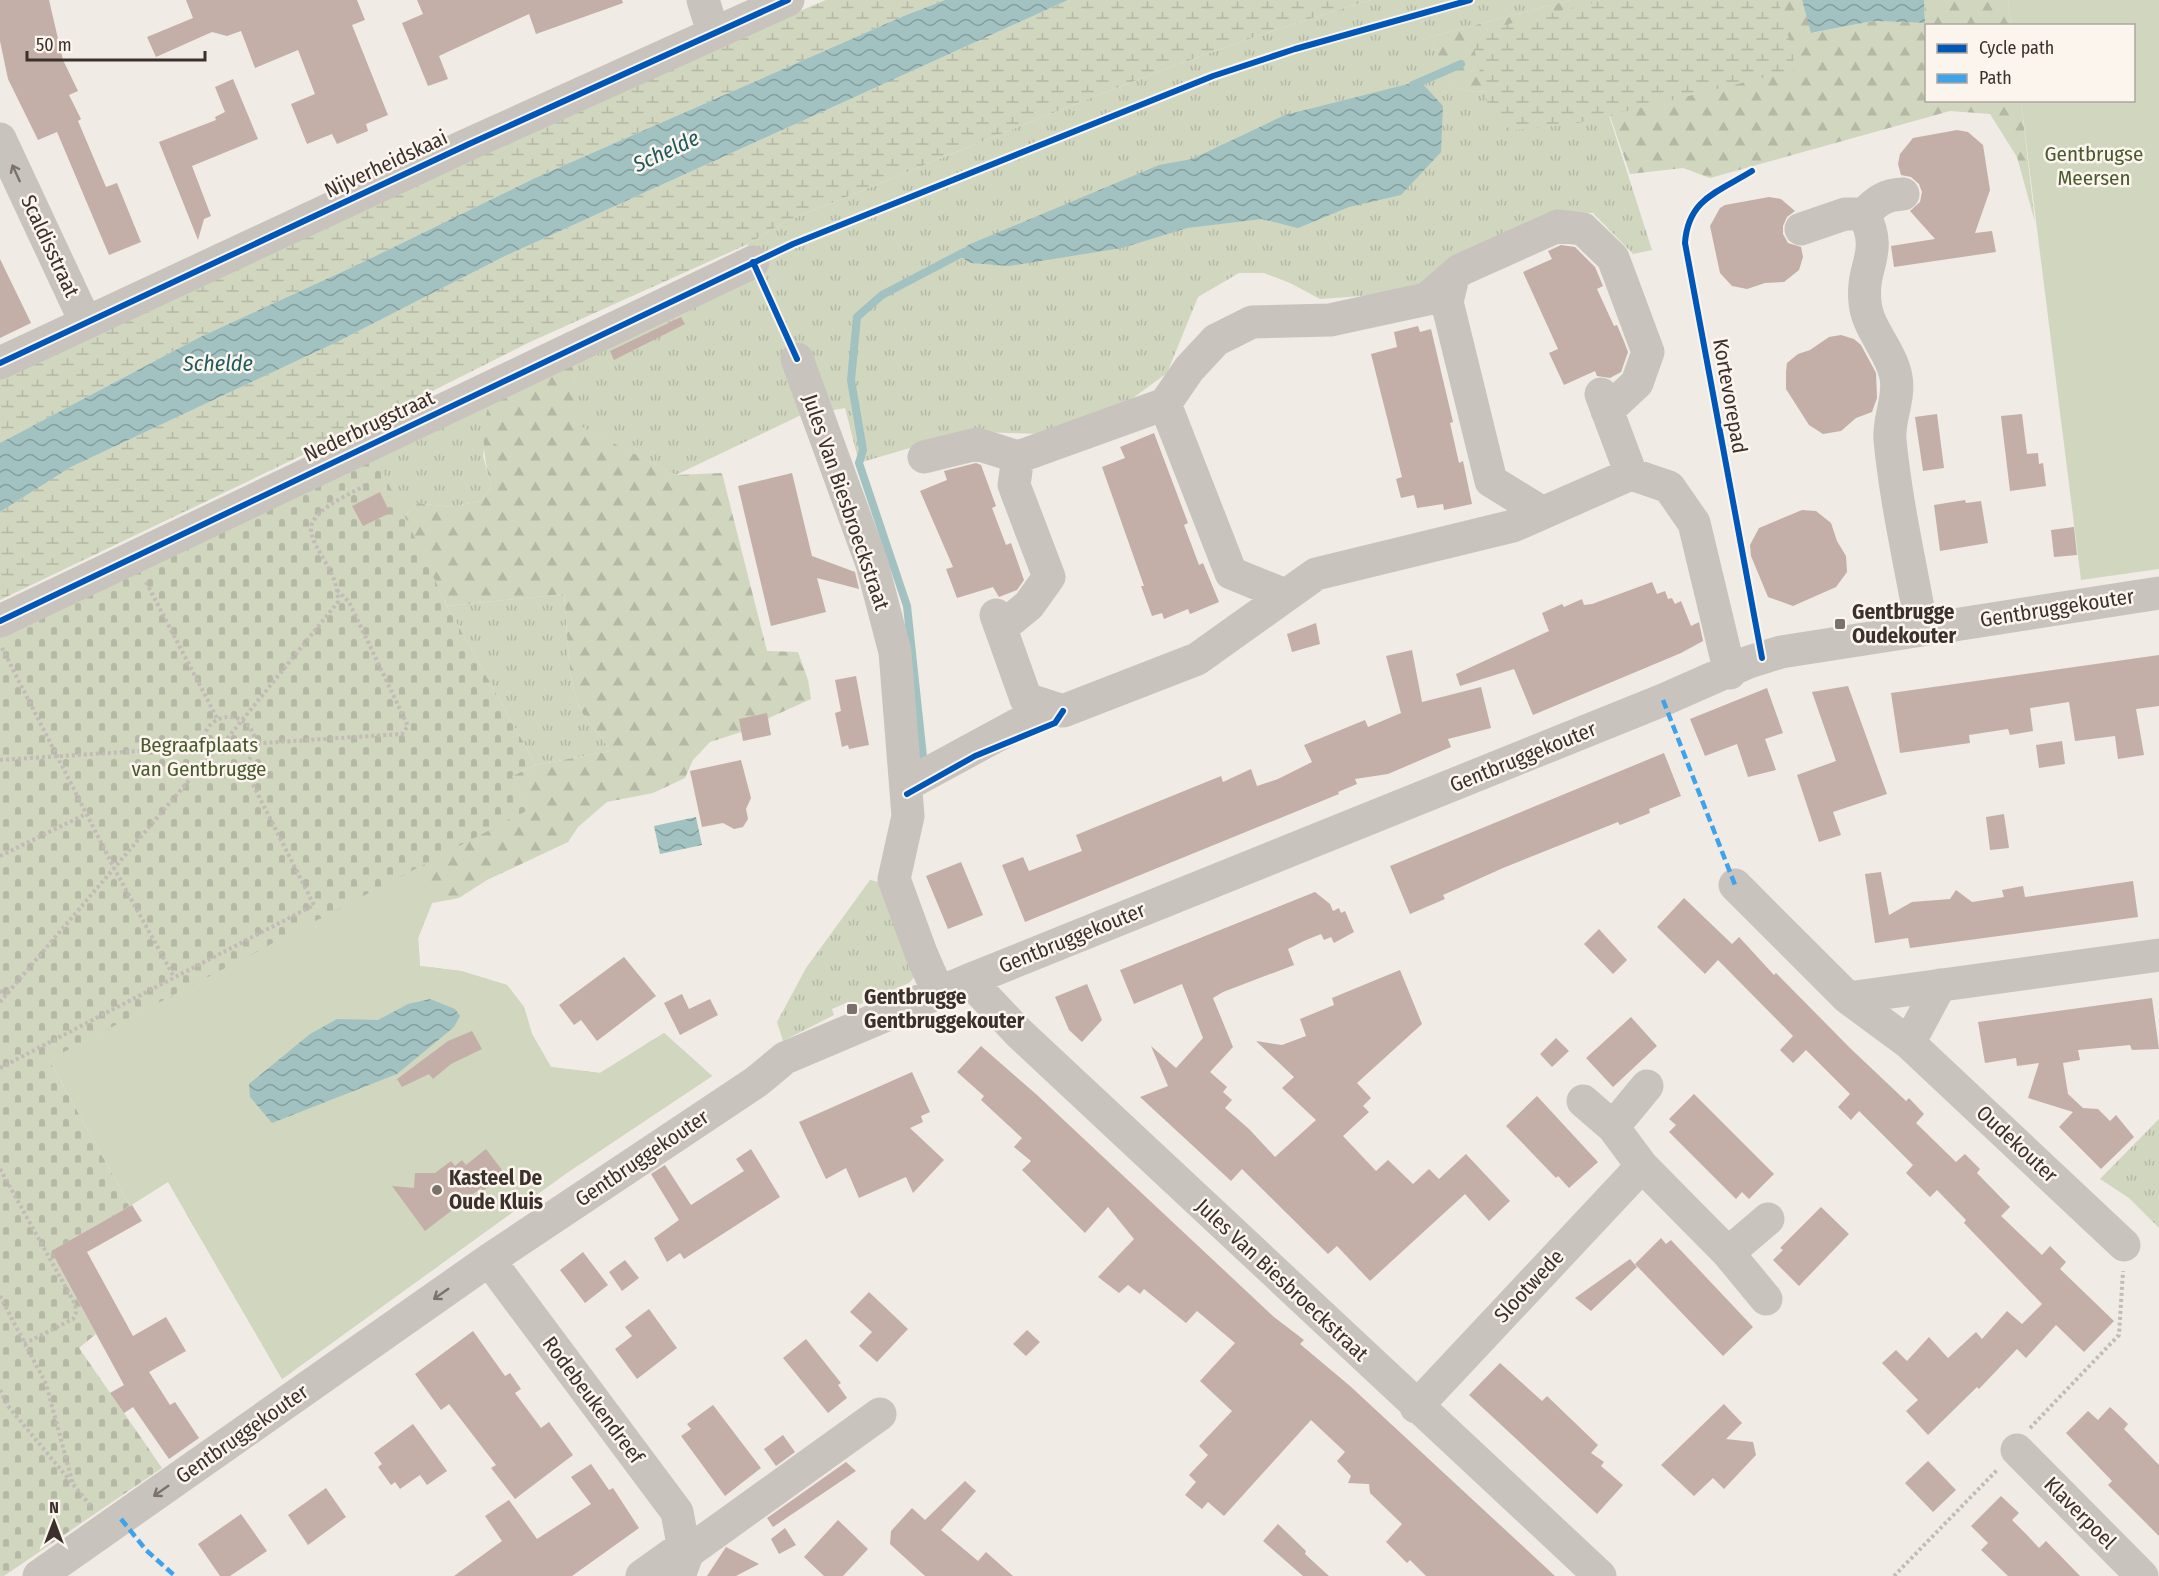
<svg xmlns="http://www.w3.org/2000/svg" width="2159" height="1576" viewBox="0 0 2159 1576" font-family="'Fira Sans Condensed',sans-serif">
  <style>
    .grass { fill: url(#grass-tufts) }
    .forest { fill: url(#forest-firs) }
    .wetland { fill: url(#wetland-marsh) }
    .cemetery { fill: url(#cemetery-stones) }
    .green { fill: #d1d6bf }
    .water { fill: url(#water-waves) }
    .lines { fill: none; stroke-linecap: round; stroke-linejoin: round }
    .stream { stroke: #a1c2c1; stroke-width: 8 }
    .building { fill: #c3afa7 }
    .path { stroke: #c2bbb6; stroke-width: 4; stroke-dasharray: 3 3; stroke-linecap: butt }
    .minor { stroke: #c9c3be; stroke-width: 33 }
    .quiet { stroke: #3fa3eb; stroke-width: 4.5; stroke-dasharray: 9 4.5; stroke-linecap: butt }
    .cycleway-casing { stroke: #fbf5ee; stroke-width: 10 }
    .cycleway { stroke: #0057b8; stroke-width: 6 }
    .oneway { stroke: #7b726d }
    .poi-dot { fill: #7a716c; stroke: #fbf5ee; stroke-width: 2 }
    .labels { text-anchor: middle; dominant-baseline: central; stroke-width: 5; stroke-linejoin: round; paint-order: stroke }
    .park-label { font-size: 21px; fill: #4a5a2e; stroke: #fbf5ee }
    .street-label { font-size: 21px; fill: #3b302b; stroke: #fbf5ee }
    .poi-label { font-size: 21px; font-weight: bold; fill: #3b302b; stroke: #fbf5ee; text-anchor: start }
    .water-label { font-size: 22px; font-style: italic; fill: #1f5a5e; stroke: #fbf5ee }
  </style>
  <defs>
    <pattern id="grass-tufts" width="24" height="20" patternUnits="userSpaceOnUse" patternTransform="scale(1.5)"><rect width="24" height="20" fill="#d1d6bf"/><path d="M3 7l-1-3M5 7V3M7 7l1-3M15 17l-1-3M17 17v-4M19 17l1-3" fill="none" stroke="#b4b8a4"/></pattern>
    <pattern id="forest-firs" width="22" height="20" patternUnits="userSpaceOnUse" patternTransform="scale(1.5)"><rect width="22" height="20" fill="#d1d6bf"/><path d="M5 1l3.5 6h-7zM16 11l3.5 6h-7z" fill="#b4b8a4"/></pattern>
    <pattern id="wetland-marsh" width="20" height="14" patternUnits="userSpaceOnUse" patternTransform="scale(1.5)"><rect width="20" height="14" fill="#d1d6bf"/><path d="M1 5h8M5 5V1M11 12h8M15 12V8" fill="none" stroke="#b4b8a4"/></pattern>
    <pattern id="cemetery-stones" width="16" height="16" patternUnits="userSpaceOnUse" patternTransform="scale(1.5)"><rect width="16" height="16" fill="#d1d6bf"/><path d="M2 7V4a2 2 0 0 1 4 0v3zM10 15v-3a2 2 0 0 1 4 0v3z" fill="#b4b8a4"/></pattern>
    <pattern id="water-waves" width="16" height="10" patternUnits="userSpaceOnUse" patternTransform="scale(1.5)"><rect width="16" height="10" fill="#a1c2c1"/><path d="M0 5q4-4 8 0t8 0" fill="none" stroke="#849e9d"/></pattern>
  </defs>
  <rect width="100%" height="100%" fill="#f0ebe5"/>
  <path class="grass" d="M1371,0h200l-141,37 21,50 24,5 124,-8 53,166 -19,4 -40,-41 -21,-1 -142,71 -26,10 -84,6 -30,-16 -26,-10h-25l-41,24 -31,76 -53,39 -72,22 -66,-2 -29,5 -88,26 -14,-55 -46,8 -123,59 -101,-51 -1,-70 164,-75 10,-35 36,-22c194,-77 386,-163 587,-222z
    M490,401l-7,55 8,30 -10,15 -31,6 -32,-4 -14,14 -31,-62z
    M564,594c4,34 2,91 19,120 8,14 20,22 27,37l-74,14 -89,-159z
    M870,880l17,4 28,92 -6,7 -58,25 -3,-6 -16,7 2,6 -51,26 -6,-19 29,-54z
    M2159,1119v109l-30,-30 -29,-19z"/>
  <path class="forest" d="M1571,0h231l10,33 61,-12 52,2 -1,-23h84l3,25 -85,1v74l95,1 14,121 -18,-65 -27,-43 -40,-3 -240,67 -27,-10 -53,6 -31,-90 -124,8 -25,-5 -20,-50z
    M574,354l2,70 100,51 46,-2 45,178 31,1 10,28 3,19 -40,18 -14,10 -47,15 -17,18 -8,18 -32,15 -46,9 -29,25 -10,15 -81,38 -28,18 -27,5 -14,35 2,28 41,5 46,14 17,22 8,27 19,33 49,6 64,-40 48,43 -144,96 -286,207 -96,-166 3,-44 -140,-109 478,-251 -15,-33 24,-11 74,-14c-7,-15 -19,-23 -27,-37 -17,-30 -15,-86 -19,-120l-117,12 -43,-89 14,-14 32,4 31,-6 10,-15c-8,-31 -11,-55 -1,-85z"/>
  <path class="wetland" d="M826,0h119l-39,15 -371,163 -176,86 -159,73 -200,106v-66l762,-350z
    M1068,0h303c-201,59 -393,145 -587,222l-36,22 -218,98 -173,87 -357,171v-88l71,-45 266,-125 168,-86z
    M1603,0h175l14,49 3,21 -221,54 -67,7 -18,-22 -17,-69 9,-9z"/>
  <path class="cemetery" d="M373,455l24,45 50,106 89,159 -24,11 16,34 -479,250 81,146 -79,45 45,83 -17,14 83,120 -158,108h-4v-944z"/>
  <path class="green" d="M2008,0h151v569l-78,11 -60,-479 113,-1v-74l-123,-1z
    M412,871l20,32 -14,35 2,28 41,5 46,14 17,22 8,27 19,33 49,6 64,-40 48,43 -144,96 -286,207 -114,-197 -38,24 -81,-146z"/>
  <path class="water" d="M945,0h123l-563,256 -168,86 -266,125 -71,45v-69l200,-106 159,-73 176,-86 371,-163z
    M1802,0h122l1,23 -52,-2 -62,12z
    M1420,81l23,25 -2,46 -40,43 -52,12 -51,21 -36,-9 -75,9 -65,20 -113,18 -38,-3 -14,-8 11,-10 191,-80 33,-6 93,-44z
    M696,817l6,28 -42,9 -6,-28z
    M430,999l25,10 5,7 -6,11 -57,47 -125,49 -22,-26 -1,-13 61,-50 27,-15 41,1 30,-16z"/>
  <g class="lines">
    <path class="stream" d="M1413,85l48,-21
      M924,766l-17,-160 -48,-143 4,-13 -12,-70 6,-63 25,-22 82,-43"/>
  </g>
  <path class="building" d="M0,0h49l14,60 15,31 -9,4 12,24 -3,2 28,66 11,-4 24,59 -32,13 -52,-123 -19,8 -30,-61 -8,-38z
    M186,0h171l8,20 -13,5 36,90 -22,9 2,7 -31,13 -5,-10 -25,10 -16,-40 24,-10 -17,-44 -43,18 -14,-37 -14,5 -15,-4 -56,25 -9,-20 46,-19z
    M417,0h205l1,3 -87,31 -7,-20 -90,42 9,23 -20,7 -26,-63 21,-9z
    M233,79l25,60 -66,27 19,50 -7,3 -6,21 -39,-98 57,-22 -1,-3 10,-5 -10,-25z
    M1957,130l11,2 15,13 7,45 -15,43 17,-2 4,21 -102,15 -3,-21 44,-7 -25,-28 10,-9 2,-10 -3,-8 -8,-7 -10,-2 -3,-11 2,-10 13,-16z
    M1769,197l12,2 14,12 -8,6 -4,9v8l5,9 13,4 2,10 -4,13 -15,12 -19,1 -18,6 -15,-3 -12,-13 -10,-47 10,-18 5,-3z
    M1561,245l14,2 20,20 8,19 -6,3 17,37 3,-1 6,14 5,13 -7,20 -11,6 -13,-2 -2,-5 -31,14 -15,-32 9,-4 -35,-77 29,-13 -4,-8z
    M0,259l31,64 -31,15z
    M681,317l4,7 -71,36 -4,-9z
    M1418,326l2,6 11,-3 22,93 -3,1 9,40 4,-2 9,43 -28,6 -1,-6 -26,4 -3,-13 -13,3 -5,-19 6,-2 -31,-123 26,-7 -3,-15z
    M1841,335l13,4 7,6 15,28 1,25 -5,14 -16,6 -15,13 -18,3 -14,-9 -23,-36v-17l1,-9 11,-9 12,-4 19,-13z
    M1937,414l7,54 -21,3 -8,-54z
    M2022,414l5,40 11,-1 1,11 4,-1 3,23 -36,5 -9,-75z
    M1154,433l34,90 -4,2 15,40 4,-2 16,39 -29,12 -2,-5 -24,10 -2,-6 -10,3 -11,-30h3l-42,-119 23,-9 -5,-11z
    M976,463l5,2 15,41 -4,2 14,37 5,-2 13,37 -7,10 -18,7 -6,-10 -36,11 -11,-29 7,-2 -33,-76 27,-11 -3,-9z
    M792,473l20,83 43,16 4,17 -42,-11 9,34 -55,14 -33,-140z
    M380,492l10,21 -27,13 -11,-20z
    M1965,500l1,3 15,-2 7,42 -48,8 -6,-46z
    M1802,510l14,1 15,12 6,18 9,15 1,16 -11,15 -43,19 -25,-9 -17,-41 -1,-11 9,-17z
    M2074,527l3,28 -23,2 -3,-27z
    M1652,582l5,12 8,-3 3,8 4,-1 3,6 6,-3 10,25 8,-4 4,19 -22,12 -148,62 -19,-46 -54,17 -4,-12 93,-43 -7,-18 20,-9 2,3 18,-8 2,6 8,-1z
    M1316,623l4,21 -28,8 -5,-18z
    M1412,650l10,52 59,-15 10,41 -43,11 3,8 -63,27 -33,5 2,5 -19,8 1,2 -314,128 -23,-57 21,-8 6,14 53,-20 -6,-16 145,-59 2,6 28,-13 6,17 21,-7 34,-17 -8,-17 61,-25 3,7 33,-14 -15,-57z
    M2159,655v51l-23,3 8,46 -26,4 -3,-23 -40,5 -6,-39 -39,6 3,23 -23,4 -2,-6 -39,6 1,8 -70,10 -9,-60z
    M856,676l13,69 -20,4 -1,-4 -6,2 -7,-34 6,-2 -6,-31z
    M1848,686l39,108 -54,18 8,23 -22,7 -22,-67 39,-14 -24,-69z
    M1767,688l16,45 -18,6 11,31 -28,7 -11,-33 -32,12 -15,-37z
    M767,713l4,22 -28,6 -4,-22z
    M2062,741l3,23 -26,4 -3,-23z
    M1664,753l17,43 -32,13 1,4 -30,12 -2,-3 -115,46 -60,27 2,4 -35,15 -20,-48z
    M741,760l10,38 -5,11 2,10 -5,8 -9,2 -11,-6 -21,4 -12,-56z
    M2004,814l5,34 -19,2 -4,-33z
    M961,862l22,53 -35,14 -22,-53z
    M1881,872l8,43 23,-13 38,-3 6,-9 16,12 32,-5 -2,-7 21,-4 2,11 108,-16 5,36 -228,31 -2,-10 -33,5 -10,-69z
    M1315,892l15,12 3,7 6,-3 2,5 4,-2 9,21 -20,11 -3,-6 -7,3 -3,-6 -17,7 -16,8 6,16 -71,27 -10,6 20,49 -23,25 17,15 -4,5 9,8 -7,8 24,21 26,28 41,-37 -34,-32 12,-11 -38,-36 26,4 24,-9 -6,-17 34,-14 -2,-7 68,-28 22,54 -65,59 14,15 -8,8 6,6 -26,24 33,35 12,-11 25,24 16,-15 10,10 27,-25 44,47 -21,20 -24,-27 -95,87 -33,-35 -9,8 -86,-85 -11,12 -91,-84 28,-11 -17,-40 25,22 27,-30 -21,-54 -48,20 -14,-34z
    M1684,898l48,46 7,-7 35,38 2,-2 74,75 56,53 3,-3 15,16 -8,9 40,39 9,-8 15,15 -3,4 33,34 -9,9 41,39 8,-9 16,16 -6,7 54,52 -30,31 -28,-27 -30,33 -9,-9 -38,40 -2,-2 -49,48 -22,-24 12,-11 -36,-37 14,-13 11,11 22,-24 19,21 28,-26 6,7 25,-28 15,13 20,-20 -78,-81 2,-3 -29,-30 -7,7 -24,-24 7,-8 -54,-54 -8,9 -13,-13 12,-13 -44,-44 -13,13 -13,-13 13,-14 -75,-76 -13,14 -48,-47z
    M1599,929l28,31 -14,14 -29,-30z
    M624,957l32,39 -59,45 -16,-21 -7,5 -15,-20z
    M1087,984l15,36 -20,22 -13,-12 -14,-33z
    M682,994l7,15 21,-10 8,16 -38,20 -16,-32z
    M2152,998l7,51 -27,1 -2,-5 -52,5 2,10 -17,3 5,31 15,14 15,1 12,12 6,-6 18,22 -33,32 -42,-42 14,-15 -45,-14 11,-35 -22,3 -1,-8 -31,5 -7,-41z
    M1631,1017l26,29 -44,41 -27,-29z
    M472,1031l10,18 -31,15 -18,15 -4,-5 -27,13 -5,-8 51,-38z
    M1556,1038l13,13 -17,16 -12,-13z
    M981,1046l56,49 237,222 30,23 -4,4 50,42 205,190h-129l-16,-16 -3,3 -21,-21 16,-18 -32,-31 -1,-9 -21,-1 3,-7 -14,-15 8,-9 -34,-32 -87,96 -16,-14 -6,7 -17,-14 11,-13 -7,-7 19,-20 -9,-9 33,-35 -32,-30 35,-38 -38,-32 -11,12 -42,-34 -4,5 -12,-9 -9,8 -21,-16 36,-38 -26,-32 -23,26 -63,-63 9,-9 -17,-14 8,-9 -41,-38 3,-4 -27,-24z
    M912,1072l18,40 -9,4 2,6 -13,6 34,32 -31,33 -7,-16 -47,21 -13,-30 -20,11 -27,-57z
    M1694,1094l80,80 -25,25 -7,-7 -6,7 -67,-67 7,-7 -7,-6z
    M1537,1096l61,66 -29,26 -11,-12 -2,2 -50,-52z
    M486,1149l16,21 -3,2 3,5 -19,14 -2,-3 -56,43 -33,-45 22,2 1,-15h20l16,-12 4,5 7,-6 4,5z
    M751,1149l29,48 -96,62 -4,-6 -13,9 -13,-24 25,-18 -28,-46 14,-9 26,40 53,-34 -8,-12z
    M132,1205l10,16 -55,31 46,84 33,-19 20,34 -37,21 21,33 5,-3 24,36 -30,21 -36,-52 -9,6 -14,-20 14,-8 -73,-134z
    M1821,1207l28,27 -50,52 -26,-26 10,-10 -3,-2z
    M1661,1238l5,6 5,-4 82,87 -30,29 -88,-92z
    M583,1252l25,33 -23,18 -25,-33z
    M1630,1259l7,8 -46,44 -16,-13z
    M625,1260l14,18 -17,13 -13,-19z
    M869,1292l39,37 -31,33 -18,-16 13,-14 -22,-20z
    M649,1309l28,39 -40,31 -22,-30 17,-13 -7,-9z
    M1027,1330l13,12 -14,14 -13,-12z
    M473,1331l32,45 5,-3 11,16 -6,4 26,35 8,-6 24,33 -58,44 -24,-31 5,-3 -47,-61 -8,6 -26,-36z
    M806,1339l35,44 -3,2 9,13 -19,15 -45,-55z
    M1500,1363l42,38 5,-5 51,49 -7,8 13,9 -3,4 22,19 -26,29 -128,-119z
    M1724,1404l18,19 -16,16 27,3 3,13 -32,34 -11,-11 -19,18 -33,-31z
    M713,1405l48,63 -36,28 -44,-60 10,-7 -4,-5z
    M2110,1407l18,17 -4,5 35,36v71l-51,-51 4,-4 -46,-48 22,-22 10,9z
    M413,1424l34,47 -20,14 -7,-10 -20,14 -5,-7 -4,3 -13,-18 4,-3 -8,-11z
    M783,1435l12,17 -19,14 -12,-17z
    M1928,1461l28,29 -23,22 -28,-29z
    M846,1462l10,9 -83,56 -6,-9z
    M591,1464l18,26 4,-2 26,40 -67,48h-118l48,-35 -17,-25 24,-16 28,39 54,-35 -20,-27z
    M965,1481l11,10 -35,39 37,31 8,-9 27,24h-88l-35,-32 1,-13 21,-23 13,12z
    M326,1488l20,29 -38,28 -20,-30z
    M2001,1496l18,17 -7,7 14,14 13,14 7,-7 34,35h-72l-27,-26 7,-7 -17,-17z
    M241,1514l26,37 -37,25h-10l-22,-32z
    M838,1520l30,29 -25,27h-19l-20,-19z
    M1278,1524l28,27 -1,3 24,22h-26l-40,-35z
    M785,1528l11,17 -17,9 -8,-15z
    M726,1547l33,17 -23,12h-29z"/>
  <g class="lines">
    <path class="path" d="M146,582l72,138
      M2,648l112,220 60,109
      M203 743a26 26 0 1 1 52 0a26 26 0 1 1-52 0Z
      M0,760l402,-26 6,-8 -59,-124 -11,-11
      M0,856l86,-42
      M0,991l7,3
      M0,1002l208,-244 14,-13 116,-143c1,-31 -26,-52 -27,-73 0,-6 4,-12 9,-16 11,-11 30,-19 44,-27
      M0,1068l314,-163 -71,-140
      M0,1169l75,135 1,9 -3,6 -49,25
      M0,1296l46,88 27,100
      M0,1390l8,16 83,100
      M2030,1428l89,-93 4,-64
      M1894,1576l104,-107"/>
    <path class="minor" d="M703,0l10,32
      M0,139l85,182
      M1864,214c13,-13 20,-19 39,-20
      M1801,229l44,-15h19c20,40 -3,50 1,88 2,27 26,48 31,75 4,22 -8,42 -6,63 6,63 21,127 32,190
      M1453,277l-6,25 44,179 52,32
      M797,359l75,205 23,88 13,164 -14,63 27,74 18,41
      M0,363l469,-219 319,-144
      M1165,404l66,169 54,22
      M924,457l53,-13 41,13
      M1631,474l38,13 25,36 36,150
      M996,615l30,84 37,12 134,-52 119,-85 197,-48 118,-52 -30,-80
      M0,621l753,-359
      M1001,628l28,-23 20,-28 -35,-92 4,-28 147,-53 24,-35 27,-29 36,-18 78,-2 97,-21 33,-29 98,-44 25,3 30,29 35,94 -11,31 -30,28
      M906,785l142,-77
      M1735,885l113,113 61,45 215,202
      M969,980l50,53 581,543
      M1848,998l311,-43
      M1909,1043l31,-58
      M1583,1101l30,26 29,39
      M1613,1127l34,-41
      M1728,1253l40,-34
      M489,1260l188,252 5,27 6,13 -9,24
      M1416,1407l226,-241 86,87 38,46
      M2017,1450l125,126
      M688,1552l192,-138
      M39,1576l450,-316 267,-178 29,-24 184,-78 694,-280 86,-38 32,-10 378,-59
      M642,1576l42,-30"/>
    <path class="quiet" d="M1663,700l72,185
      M121,1519l25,31 29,26"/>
    <defs>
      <path id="cycleway" d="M1752,171c-34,21 -64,28 -67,72l77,415
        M753,262l44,97
        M0,363l469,-219 319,-144
        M0,621l793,-377 420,-168 82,-27 175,-49
        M907,794l68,-38 80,-33 8,-12"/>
    </defs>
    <use href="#cycleway" class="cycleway-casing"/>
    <use href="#cycleway" class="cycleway"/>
  </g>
  <defs><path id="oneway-shaft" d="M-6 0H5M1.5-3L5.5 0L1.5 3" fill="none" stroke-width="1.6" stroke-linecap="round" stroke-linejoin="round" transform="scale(1.5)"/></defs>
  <g class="oneway">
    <use href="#oneway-shaft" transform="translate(16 173) rotate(-115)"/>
    <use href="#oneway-shaft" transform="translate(441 1294) rotate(145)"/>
    <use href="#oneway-shaft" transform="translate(161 1491) rotate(145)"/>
  </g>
  <g class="poi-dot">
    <rect x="1834" y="618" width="12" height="12" rx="3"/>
    <rect x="846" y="1003" width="12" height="12" rx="3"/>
    <circle cx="437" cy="1190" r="6"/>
  </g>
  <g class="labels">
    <g class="park-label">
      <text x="2094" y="154">Gentbrugse<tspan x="2094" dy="24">Meersen</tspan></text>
      <text x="199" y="745">Begraafplaats<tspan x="199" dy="24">van Gentbrugge</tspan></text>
    </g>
    <g class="street-label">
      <text transform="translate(386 164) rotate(-25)">Nijverheidskaai</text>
      <text transform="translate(50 246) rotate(65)">Scaldisstraat</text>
      <text transform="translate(1730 396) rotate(80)">Kortevorepad</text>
      <text transform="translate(369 426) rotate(-25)">Nederbrugstraat</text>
      <text transform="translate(846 502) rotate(71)">Jules Van Biesbroeckstraat</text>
      <text transform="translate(2057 608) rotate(-9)">Gentbruggekouter</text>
      <text transform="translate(1523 757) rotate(-22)">Gentbruggekouter</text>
      <text transform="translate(1072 938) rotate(-22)">Gentbruggekouter</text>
      <text transform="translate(2017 1144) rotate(43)">Oudekouter</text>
      <text transform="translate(642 1158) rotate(-34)">Gentbruggekouter</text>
      <text transform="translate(1282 1280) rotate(43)">Jules Van Biesbroeckstraat</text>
      <text transform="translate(1529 1286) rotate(-47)">Slootwede</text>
      <text transform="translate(593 1400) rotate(53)">Rodebeukendreef</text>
      <text transform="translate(242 1434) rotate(-35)">Gentbruggekouter</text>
      <text transform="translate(2080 1513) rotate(45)">Klaverpoel</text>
    </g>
    <g class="poi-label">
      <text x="1852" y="612">Gentbrugge<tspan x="1852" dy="24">Oudekouter</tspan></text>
      <text x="864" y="997">Gentbrugge<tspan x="864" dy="24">Gentbruggekouter</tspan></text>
      <text x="449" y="1178">Kasteel De<tspan x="449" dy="24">Oude Kluis</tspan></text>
    </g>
    <g class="water-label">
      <text transform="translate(666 151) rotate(-25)">Schelde</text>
      <text x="218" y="363">Schelde</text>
    </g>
  </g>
  <rect x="1925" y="24" width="210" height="78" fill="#fbf5ee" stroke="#aea6a0" stroke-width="1.5"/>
  <rect x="1937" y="44" width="30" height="9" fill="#0057b8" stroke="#aea6a0" stroke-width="1.5"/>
  <text x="1979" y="54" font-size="18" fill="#3b302b">Cycle path</text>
  <rect x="1937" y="74" width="30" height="9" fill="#3fa3eb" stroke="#aea6a0" stroke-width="1.5"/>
  <text x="1979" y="84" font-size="18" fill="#3b302b">Path</text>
  <g transform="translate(54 1522)" stroke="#fbf5ee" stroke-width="4.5" paint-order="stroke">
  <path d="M0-4.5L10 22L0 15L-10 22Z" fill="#3b302b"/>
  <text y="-9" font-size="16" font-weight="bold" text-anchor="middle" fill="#3b302b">N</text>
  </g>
  <path d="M27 51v9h178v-9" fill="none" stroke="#3b302b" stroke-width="3"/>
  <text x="36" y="51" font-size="18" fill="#3b302b" stroke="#fbf5ee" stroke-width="4.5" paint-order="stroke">50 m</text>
</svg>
